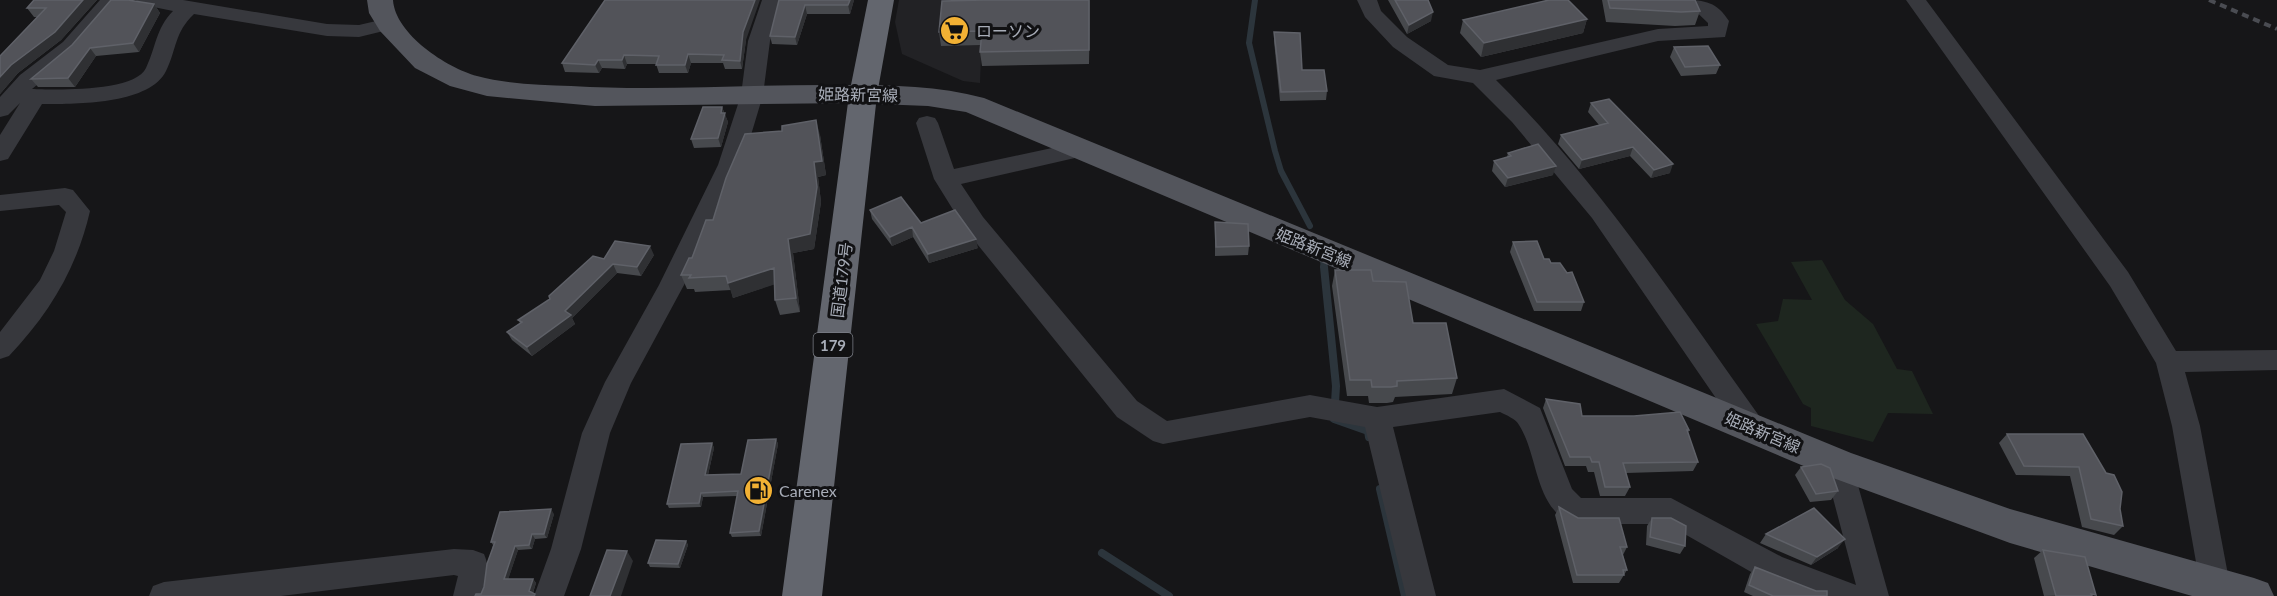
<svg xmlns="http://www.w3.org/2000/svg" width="2277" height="596" viewBox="0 0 2277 596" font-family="Lato,'Noto Sans JP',sans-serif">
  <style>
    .built { fill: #222225 }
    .green { fill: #1e261f }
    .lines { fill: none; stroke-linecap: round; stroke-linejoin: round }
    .stream-far1 { stroke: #2c353c; stroke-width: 6 }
    .stream { stroke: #2c353c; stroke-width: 8 }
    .minor { fill: #37383d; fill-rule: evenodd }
    .major { fill: #53555c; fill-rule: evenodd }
    .highway { fill: #63666e; fill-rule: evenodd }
    .rail { stroke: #4a4c52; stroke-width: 4; stroke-dasharray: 7 5; stroke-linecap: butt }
    .wall { fill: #47494d }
    .shaded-wall { fill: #2f3033 }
    .building { fill: #525359; stroke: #5f6168; stroke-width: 1.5 }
    .labels { text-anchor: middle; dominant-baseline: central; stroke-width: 6; stroke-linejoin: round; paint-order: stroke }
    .shield { fill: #111113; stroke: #7b7e86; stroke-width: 1.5 }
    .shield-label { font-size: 15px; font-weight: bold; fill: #a8adb8 }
    .poi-label { font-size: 16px; fill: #a8adb8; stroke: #111113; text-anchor: start }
    .street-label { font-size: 16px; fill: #a8adb8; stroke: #111113 }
  </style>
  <rect width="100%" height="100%" fill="#161618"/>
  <path class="built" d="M899,0h84l-3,83 -17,-2 -61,-27 -7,-32z"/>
  <path class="green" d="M1822,260l23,40 28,24 24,45 15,2 21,43 -45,-1 -15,29 -62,-16v-18l-8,-4 -47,-80 22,-3 5,-22 29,1 -21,-38z"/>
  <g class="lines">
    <path class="stream-far1" d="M1255,0l-6,43 26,108 6,20 29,55
      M1323,261l1,7"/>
    <path class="stream" d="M1324,267l12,119 -1,17
      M1334,419l34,12 1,6
      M1380,489l25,107
      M1102,553l67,43"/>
    <path class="minor" d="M100,0h21l-44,52 -45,37c23,1 103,3 114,-21 10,-21 10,-40 27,-57l-34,-7 -3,-4h47l144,24 32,1 30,-7 7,2 3,4 -3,4 -37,9 -32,-1 -133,-22c-20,19 -17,35 -28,57 -17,34 -91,33 -124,33l-34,55 -8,2v-26l20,-32 -12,12 -8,2v-20l20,-22 43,-33z
      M762,0h20l-12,41 -7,54 -21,70 -58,120 -53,98 -21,50 -29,116 -17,47h-30l17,-47 31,-116 23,-51 54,-97 59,-120 23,-70 7,-54z
      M1357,0h20l4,11 26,26 41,28 32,5 178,-41 50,-3v-3l-24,-23c21,0 33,2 45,21l-4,16 -67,4 -162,39c103,102 182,223 266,340l4,8 -4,8 -10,3 -10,-3 -150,-218 -80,-96 -39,-39 -39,-7 -41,-29 -28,-30z
      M1906,0h20l202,272 48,79 101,-1v20l-92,2 15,54 32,170h-30l-30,-170 -16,-63 -46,-77z
      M927,116l8,2 3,5 16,46 126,-27 8,3 3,5 -3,5 -127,29 22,33 154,184 30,20 143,-26 67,12 127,-18 36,19 32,81 9,9h90l111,59 74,28 -32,-121 4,-8 10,-4 10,4 4,8 37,132h-78l-51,-19 -93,-53h-93c-40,-15 -35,-68 -55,-99 -3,-6 -13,-10 -19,-13l-107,15 43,169h-30l-41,-169 -55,-10 -147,27 -10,-3 -36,-24 -152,-188 -31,-50 -18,-56 3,-5z
      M65,188l8,2 17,21c-13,57 -41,103 -81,145l-9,3v-27l40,-52 14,-29 12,-39 -7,-7 -59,6v-16z
      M454,549l19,1 11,4c6,14 5,27 -1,42h-30l5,-20 -4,-1 -173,21h-132l4,-10 11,-4z"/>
    <path class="major" d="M367,0h26c2,34 54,68 84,76 30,8 63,9 94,10 85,5 170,-1 255,-1 53,0 106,-1 158,13l867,355 159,56 244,69 14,5 6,13h-82l-182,-53 -185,-68 -859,-363 -38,-6 -76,-3 -257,3 -108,-10 -37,-10 -35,-18 -35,-37 -11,-18z"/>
    <path class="highway" d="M868,0h26l-17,95 -55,501h-40l67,-501z"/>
    <path class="rail" d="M2209,0l68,29"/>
  </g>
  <path class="wall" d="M34,0h63l-36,40 -43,33 -18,21v-38l38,-39h-4l-7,-9z
    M779,0h75l-4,14h-43l-10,31 -25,-1 -2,-8z
    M985,0h105l-1,64 -107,2 -2,-14 1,-7 -40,1 -2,-14z
    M1388,0h40l3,21 -24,13z
    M1602,0h93l5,11 -5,14 -20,1 -69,-4z
    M154,4l6,9 -21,39 -43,4 -21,31h-37l-7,-8z
    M1587,19l-4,14 -102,24 -21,-24 3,-13z
    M1274,32l28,38 25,21 -1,9 -46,1 -6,-60z
    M746,40l-4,29h-17l-2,-6h-32l-3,10h-29l-3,-9h-29l-2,5 -23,-1 -3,5 -34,-1 -3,-9z
    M1674,47l46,18 -4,9 -35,2 -11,-19z
    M1591,103l79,70 -19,5 -21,-22 -51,13 -21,-25 3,-9 38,-10 -11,-13z
    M722,107l6,15 -7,25 -27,1 -3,-9z
    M820,135l6,40 -8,2 3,25 -7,47 -21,4 7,59 -20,3 -5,-15 -1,-16 -41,14 -2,-8 -36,2 -1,-3h-7l-6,-14 32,-55z
    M1508,153l45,22 -48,12 -13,-16 2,-10 13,-4z
    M870,210l51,13 57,25 -49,15 -16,-26 -21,9 -20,-27z
    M1215,222l34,24 -1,9 -33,1z
    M1513,242l38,21 33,39 -3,9h-47l-24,-59z
    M654,255l-13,21 -24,-3 -45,45 3,6 -43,32 -20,-16 -5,-8 13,-9 -2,-3 32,-21 54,-40z
    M1335,270l38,11 40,42 44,55 -5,16 -57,3 -2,5 -6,1h-18l-1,-7h-21l-15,-110z
    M1546,399l36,17 107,14 -1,3 10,29 -5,9 -67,2 4,14 -5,9h-25l-6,-24h-6l-2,-6h-21l-22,-58z
    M2007,434l99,39 14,36 3,17 -9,9 -32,-8 -12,-51 -54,-1 -17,-32z
    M776,439l2,5 -17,92 -29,1 -2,-4 7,-37 -34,1 -2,10 -32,1 -2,-4 45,-61 2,5 -6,27 33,-1z
    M1801,467l37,24 -7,9 -21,2 -15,-27z
    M1559,507l68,40 -4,8 4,15 -8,13h-46l-18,-68z
    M554,514l-7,24 -12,1 -3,10 -14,1 -10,29h25l3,4 -3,10 3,3h-61l6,-2 3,-7 9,-42 -2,-3z
    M1652,518l33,28 -5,8 -34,-9 1,-19z
    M1766,534l72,14 -27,17 -51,-22z
    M686,541l2,4 -8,23 -30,-1 -2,-4z
    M2043,550l53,45 -52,1 -10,-38z
    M1755,567l72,29h-74l-9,-4 6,-18z"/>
  <path class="shaded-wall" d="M83,0h14l-36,40 -43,33 -18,21v-17l11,-12z
    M755,0h5l-14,40 -4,29 -2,-8 3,-29z
    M850,0h4l-4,14 -2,-9z
    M1089,0h1l-1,64z
    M154,4l6,9 -21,39 -6,-9z
    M805,5l2,9 -10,31 -2,-8z
    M1433,12l-2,9 -24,13 2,-9z
    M1587,19l-4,14 -102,24 3,-14z
    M90,48l6,8 -21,31 -7,-9z
    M688,54l3,9 -3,10 -3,-8z
    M624,55l3,9 -2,5 -3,-9z
    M598,60l4,8 -3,5 -4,-8z
    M722,107l6,15 -7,25 -3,-9 3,-25z
    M816,120l4,15 6,40 -8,2 3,25 -7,47 -21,4 7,59 -4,-14 -8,-59 26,-77z
    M1633,147l-3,9 -51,13 3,-9z
    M1673,164l-3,9 -19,5 3,-8z
    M1556,166l-3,9 -48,12 3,-9z
    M912,227l1,10 -21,9 -2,-9z
    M976,239l2,9 -49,15 -1,-9z
    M650,246l4,9 -13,21 -4,-9z
    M613,264l4,9 -45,45 3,6 -43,32 -5,-9 38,-36z
    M774,268l5,15 -46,15 -5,-15z
    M776,439l2,5 -17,92 -2,-5z
    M712,443l2,5 -7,31 -2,-4z
    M701,493l2,4 -2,10 -2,-4z
    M551,509l3,5 -7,24 -3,-4z
    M532,534l3,5 -3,10 -3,-4z
    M1845,539l-7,9 -27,17 6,-8z
    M686,541l2,4 -8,23 -2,-4z
    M515,546l3,4 -11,33 -3,-4z
    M627,551l6,10 -12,35h-11z
    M533,579l3,4 -4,12 -3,-4z"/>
  <path class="building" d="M34,0h49l-28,32 -44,33 -11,12v-21l46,-48h-19z
    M111,0h17l26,4 -21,39 -43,5 -22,30 -37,1 41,-34z
    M605,0h150l-12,32 -3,29 -18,-1 2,-5 -36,-1 -3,11h-29l3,-9 -35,-1 -2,5h-24l-3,5 -33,-2z
    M779,0h71l-2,5h-43l-10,32 -25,-1z
    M985,0h104v50l-109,2 2,-21 -43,1 3,-31z
    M1395,0h33l5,12 -24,13z
    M1549,0h19l19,19 -103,24 -21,-23z
    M1608,0h87l5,11 -19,1 -71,-4z
    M1274,32l26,1 2,37h22l3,21 -46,1z
    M1708,46l12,19 -35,2 -11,-20z
    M1609,99l64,65 -19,6 -21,-23 -51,13 -21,-25 47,-12 -17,-20z
    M703,107h19l-1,6h4l-7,25 -27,1z
    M816,120l6,41 -8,1 3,25 -7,47 -22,5 8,59 -21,2 -1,-32 -46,15 -2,-7 -37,2 2,-3h-10l8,-17h3l14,-38h7l13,-42 19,-44 37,-3v-5z
    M1538,144l18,22 -48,12 -14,-17 17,-5 -3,-3z
    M901,197l20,26 34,-13 21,29 -48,15 -16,-27 -22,10 -20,-27z
    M1215,222l33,2 1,22 -33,1z
    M615,241l35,5 -13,21 -24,-3 -48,47 6,4 -44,32 -20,-15 15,-10 -4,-2 32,-21 -1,-3 44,-40 11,3z
    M1537,241l7,18h5l2,4h9l7,10 5,-1 12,30h-47l-24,-60z
    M1335,270h36l2,11 33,1 7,41h33l11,55 -60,3v5l-6,1h-19l-1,-7h-21z
    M1546,399l34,5 2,12h52l46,-4 9,18h-2l11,32 -75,1 7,24h-25l-6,-25h-7l-2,-5h-20z
    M2007,434h76l23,39 8,2 8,17 -2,17 3,17 -32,-7 -12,-52 -55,-1z
    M776,439l-17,92 -29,2 8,-42 -37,2 -2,10 -32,1 14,-60 31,-1 -7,32 36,-1 7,-34z
    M1821,464l9,4 8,23 -22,3 -15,-27z
    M1559,507l19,11h41l8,29h-7l7,23h-4l1,5h-47z
    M1814,508l31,31 -28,18 -51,-23z
    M551,509l-7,25h-12l-3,11 -14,1 -11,33h29l-4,12 6,3 -1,2h-59l1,-2h5l3,-7 3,-23 8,-22h-4l9,-30z
    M1652,518h19l15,8 -1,20 -35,-9z
    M656,540l30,1 -8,23 -30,-1z
    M607,550l20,1 -17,45h-20z
    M2043,550l42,7 11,38 -5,-1 1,2h-36z
    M1755,567l61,24h11v5h-54l-24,-11z"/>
  <defs>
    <symbol id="supermarket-disc" viewBox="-11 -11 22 22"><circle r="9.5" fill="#f2b134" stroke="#111113"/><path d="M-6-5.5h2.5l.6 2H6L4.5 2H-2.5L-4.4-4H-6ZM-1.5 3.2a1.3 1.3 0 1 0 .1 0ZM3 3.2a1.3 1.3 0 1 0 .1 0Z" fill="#111"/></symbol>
    <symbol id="fuel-disc" viewBox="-11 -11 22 22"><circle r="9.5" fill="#f2b134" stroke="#111113"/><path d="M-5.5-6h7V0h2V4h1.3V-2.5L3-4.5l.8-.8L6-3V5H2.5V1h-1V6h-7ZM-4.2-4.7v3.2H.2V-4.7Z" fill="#111"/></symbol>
  </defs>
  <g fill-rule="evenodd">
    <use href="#supermarket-disc" x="938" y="14" width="33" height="33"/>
    <use href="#fuel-disc" x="742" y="474" width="33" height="33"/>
  </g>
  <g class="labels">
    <rect class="shield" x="813.5" y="333" width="39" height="24" rx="4.5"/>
    <g class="shield-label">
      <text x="833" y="345">179</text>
    </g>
    <g class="poi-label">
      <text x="976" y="30">ローソン</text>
      <text x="779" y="490">Carenex</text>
    </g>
    <g class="street-label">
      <text transform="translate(858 94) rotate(1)">姫路新宮線</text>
      <text transform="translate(1314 247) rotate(22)">姫路新宮線</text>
      <text transform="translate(841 280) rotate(-83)">国道179号</text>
      <text transform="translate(1763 432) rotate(23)">姫路新宮線</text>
    </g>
  </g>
</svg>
